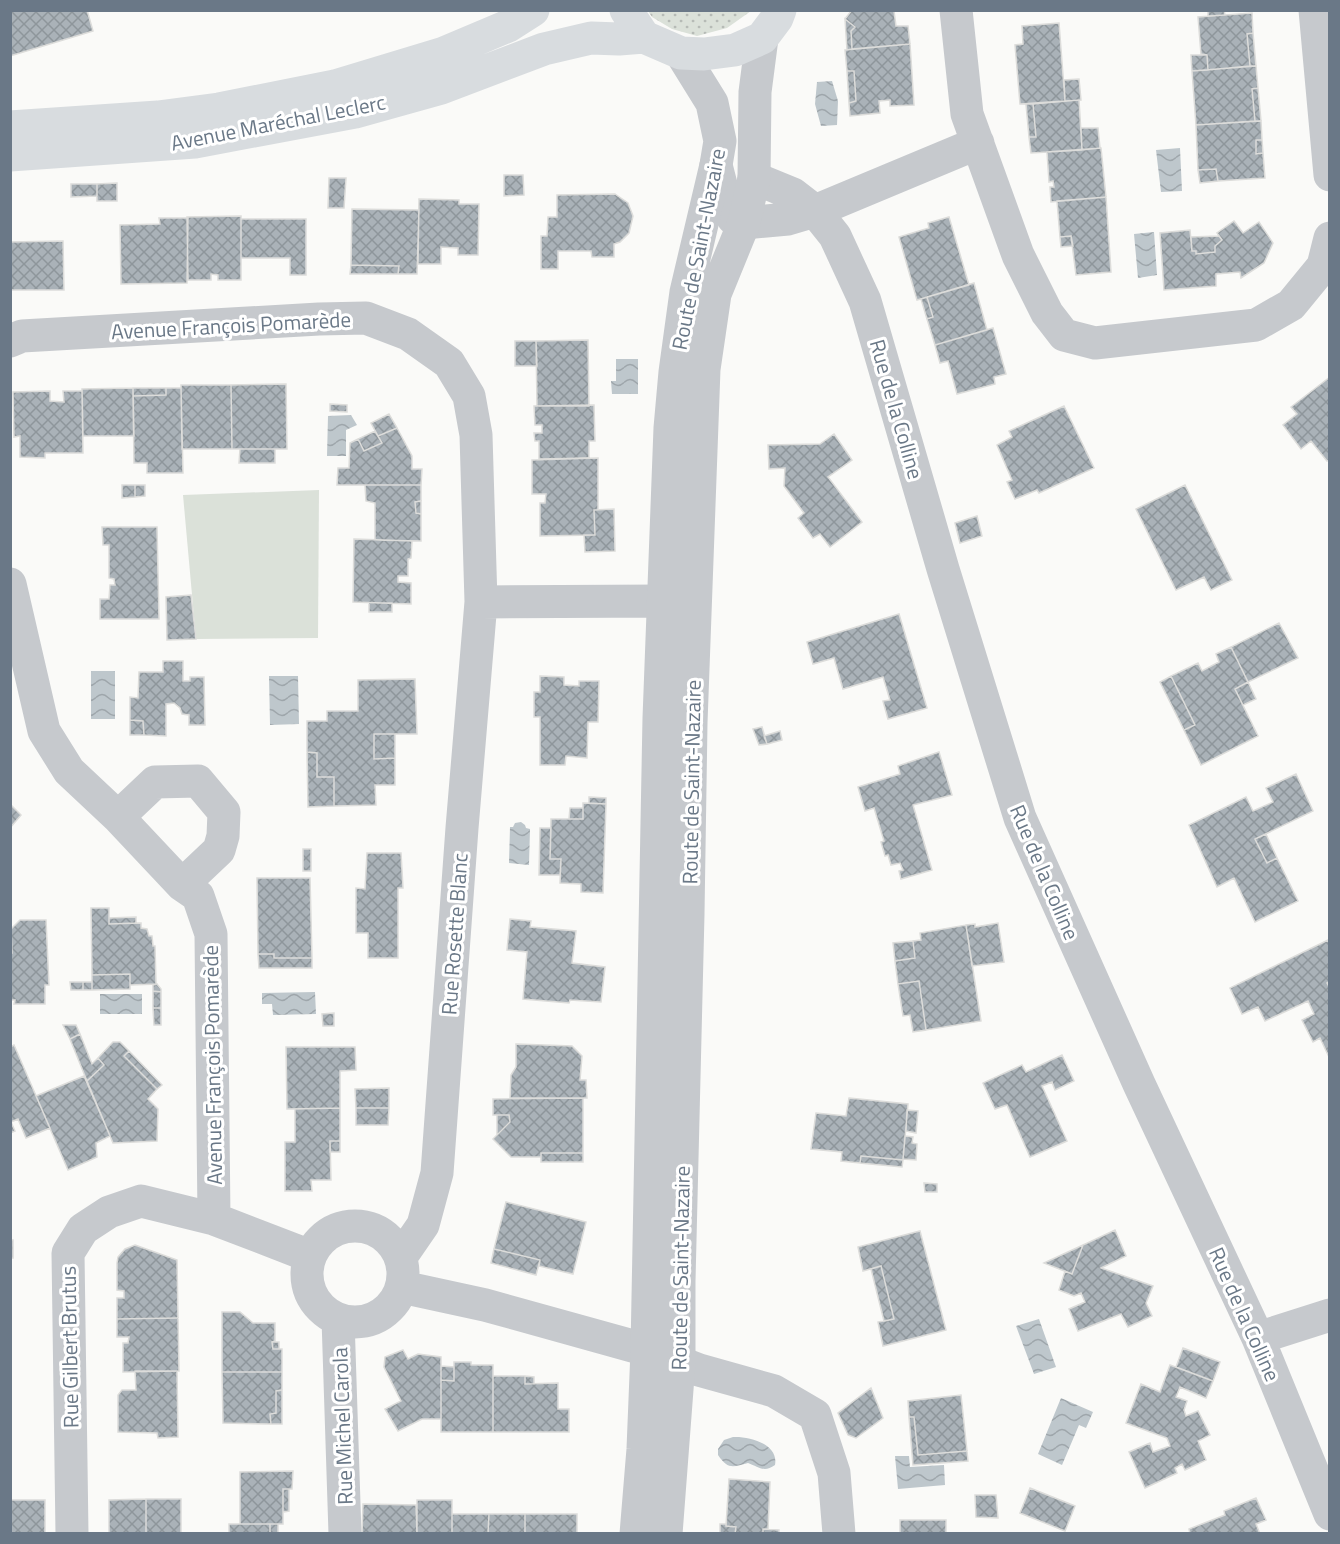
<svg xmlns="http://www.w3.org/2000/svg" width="1340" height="1544" viewBox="0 0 1340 1544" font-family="'Titillium Web',sans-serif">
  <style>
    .grass { fill: url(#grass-dots) }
    .green { fill: #dbe1d9 }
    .water { fill: url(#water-waves) }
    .building { fill: url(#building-cross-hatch); stroke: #dcdcda; stroke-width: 1.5 }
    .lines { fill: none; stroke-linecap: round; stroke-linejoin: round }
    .minor { stroke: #c6c9cd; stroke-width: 33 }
    .tertiary { stroke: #c6c9cd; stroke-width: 33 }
    .secondary { stroke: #d8dcdf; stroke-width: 33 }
    .labels { text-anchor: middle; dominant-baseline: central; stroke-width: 6; stroke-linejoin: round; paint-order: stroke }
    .street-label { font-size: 21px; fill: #6a7887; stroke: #fff }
  </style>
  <defs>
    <pattern id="grass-dots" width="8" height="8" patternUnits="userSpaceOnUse" patternTransform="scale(1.5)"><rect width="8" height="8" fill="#dbe1d9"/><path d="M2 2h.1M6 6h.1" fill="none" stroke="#b6bbb6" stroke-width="1.8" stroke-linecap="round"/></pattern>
    <pattern id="water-waves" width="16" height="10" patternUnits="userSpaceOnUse" patternTransform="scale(1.5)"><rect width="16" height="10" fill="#bec7cc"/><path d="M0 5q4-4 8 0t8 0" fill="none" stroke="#9ea6ab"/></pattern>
    <pattern id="building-cross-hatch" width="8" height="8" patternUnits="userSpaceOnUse" patternTransform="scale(1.5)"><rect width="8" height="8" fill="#aab2b8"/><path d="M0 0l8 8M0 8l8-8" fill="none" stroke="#8e969b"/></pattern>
  </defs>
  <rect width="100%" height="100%" fill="#fafaf8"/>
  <path class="grass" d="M648,11h103l-24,17 -30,8 -25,-7 -20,-12z"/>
  <path class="green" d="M319,490l-1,148 -122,1 -13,-144z"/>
  <path class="water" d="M832,81l6,20 -1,24 -16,1 -6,-22 2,-22z
    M1180,148l2,43 -21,1 -5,-42z
    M1154,232l3,43 -19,3 -4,-44z
    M616,359h22v35h-26l-1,-13h5z
    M351,415l6,10 -11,5v26h-19l1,-40z
    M91,671h24v48h-24z
    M269,676h29l1,48 -29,1z
    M521,822l4,3 1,3 4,1 -1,36 -20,-2 1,-36h3l2,-4z
    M315,992l1,22 -43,1 -1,-11h-10v-11z
    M100,994h42v20h-42z
    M1039,1319l17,48 -22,7 -18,-48z
    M1061,1398l32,14 -7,16 -7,-3 -17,40 -24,-11z
    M733,1437c16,-1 46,7 42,28 -11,8 -16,2 -27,-2 -15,4 -20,7 -30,-8v-6l6,-9z
    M895,1456h14l1,11 34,-2 1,20 -47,4z"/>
  <path class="building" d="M10,10h77l6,21 -83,25z
    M896,10l-2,1 2,15h12l2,18 -58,5 -1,-18 4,-4 -10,-8 7,-9z
    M1208,10h16l1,5 -17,1z
    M1252,13l1,20 -6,1 3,32 -42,4 -1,-15 -6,-1 -3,-37z
    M845,19l10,8 -4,4 1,18 -5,1z
    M1059,23l6,78 -45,3 -5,-59 8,-1 -1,-18z
    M1253,33l3,33h-6l-3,-32z
    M910,44l4,61 -24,1v-6l-11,1 1,12 -30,3 -1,-13 7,-2 -2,-30h-7l-2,-21z
    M1191,55h16l1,15 -16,1z
    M1256,66l2,22 -6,1 3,32 -59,4 -4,-54z
    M847,71h7l2,30 -7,2z
    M1079,79l2,21 -16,1 -1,-21z
    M1258,88l3,33h-6l-3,-32z
    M1079,100l3,50 -51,3 -2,-16h7l-3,-33z
    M1026,104h7l3,33h-7z
    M1261,121l1,19h-6v14l7,-1 2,25 -47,3 -2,-12 -18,1 -2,-45z
    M1081,128h17l2,20 -18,2z
    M1256,140h6l1,13 -7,1z
    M1101,148l5,49 -55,5 -1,-15h4l-1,-6 -4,1 -2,-30z
    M1216,169l2,12 -18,2 -2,-13z
    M504,175h19l1,20 -20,1z
    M329,178h17l-2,30h-16z
    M117,183v18h-20v-17z
    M71,184h26v12l-26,1z
    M615,194l13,9 5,13 -4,17 -9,9 -6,2v13h-22l-1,-6h-33v18h-17v-33h6l1,-19h9v-22z
    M1106,197l5,75 -35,3 -5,-39 -11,1 -3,-36z
    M419,199l40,1v4h20l-1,51h-20v-7l-17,-1v17h-23z
    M352,209l67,1 -2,64h-19l1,-8 -48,-1z
    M241,216v64h-23v-5l-7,-1v6h-23l-1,-63z
    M949,217l20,68 -52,15 -18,-63 30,-9 -1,-5z
    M159,218h29l-1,65 -66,1 -1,-59 40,-1z
    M241,219h65v56h-16v-17h-49z
    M1234,221l9,12 16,-11 14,21 -9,20 -23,15 -1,-6 -24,2v12l-52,4 -4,-57 30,-3 2,21h4v3l19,-2v-6l7,-6 -5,-7z
    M1071,236l2,10 -12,1 -1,-10z
    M1219,236l3,4 -7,6v6l-19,2v-3h-4l-1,-14z
    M63,241l1,49h-54v-48z
    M351,265l48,1 -1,8h-48z
    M974,283l13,47 -52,15 -8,-26 6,-2 -6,-20z
    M927,297l6,20 -6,2 -6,-20z
    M993,328l13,46 -12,3 1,7 -38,10 -9,-33 -8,2 -5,-18z
    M588,340l1,66h-52l-1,-65z
    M515,341h21l1,25h-22z
    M1330,377v82l-3,2 -16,-20 -10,8 -18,-24 14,-11 -6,-7z
    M286,384l1,65h-55l-1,-64z
    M181,385h50l1,64h-50z
    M133,388l1,48h-51l-1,-47z
    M133,388h33v7l-33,1z
    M166,388h15l2,85h-36v-10h-13l-1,-67 33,-1z
    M50,391v10l14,1 -1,-11h19l1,62h-38v5l-25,-1v-21l-6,1 -1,-45z
    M330,404l17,1v7l-17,-1z
    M594,405l1,36h-6v17l-50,1v-18h-4l-1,-8h8v-8h-7l-1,-19z
    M1064,406l30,62 -55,25 -2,-3 -22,9 -8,-17 5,-2 -15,-35 15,-8 -3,-6z
    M389,414l8,14 -19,8 -7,-13z
    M397,428l15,28v13h10l-1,16h-84l1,-17h11l1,-25 8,-4 6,12 18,-8 -4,-7z
    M375,431l7,12 -18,8 -6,-12z
    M834,434l18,26 -24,17 34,45 -32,25 -10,-13 -7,4 -15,-20 6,-5 -20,-27 1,-18 -16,1 -1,-24 52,-1z
    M240,449h35v14h-36z
    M598,458v52h-4l1,25 -55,1v-33h5l1,-9h-14v-34z
    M122,485h13v12l-13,1z
    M135,485h10v11l-10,1z
    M365,485h56v16l-6,1 1,11 5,1v27l-46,-1v-37l-9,-2z
    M1185,485l47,95 -21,10 -7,-13 -28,13 -40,-81z
    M421,501v13l-5,-1 -1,-11z
    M614,509l1,42 -30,1 -1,-17h11l-1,-25z
    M977,516l5,20 -22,7 -5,-20z
    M102,527h55l2,92h-59v-20h9l1,-14h5l-1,-6 -5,-1v-33h-6z
    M354,539l58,2 -1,17 -3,1v17h-10v6l13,1v21l-58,-2z
    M191,595l5,44 -29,1 -1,-43z
    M369,603h23v9h-23z
    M899,614l28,94 -39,11 -5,-18 7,-1 -7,-23 -40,12 -9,-31 -21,6 -6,-22z
    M1279,623l19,35 -50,24 -17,-35z
    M1231,647l17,35 -13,7 23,47 -57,29 -17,-35 11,-5 -24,-49 27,-13 4,8 17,-9 -3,-8z
    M163,661h20v20h7v-4h14l1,48h-16v-10l-7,-1 -2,-6 -6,-5 -8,1v32l-22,-1 -1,-14 -13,-1v-23l8,1 1,-26h24z
    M540,676l24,1v8l15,1v-5h20l-1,41h-10l-1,36 -21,-2 -1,9h-25v-48h-6v-25h6z
    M1171,676l24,49 -11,5 -24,-48z
    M415,679l2,55h-43v25l21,-1v27h-20l1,20 -42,1v-29h-17v-24l-10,-1v-31h20v-10h31v-31z
    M1248,682l8,17 -13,6 -8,-16z
    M130,720l13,1 1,14h-14z
    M762,727l5,17 -8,1 -6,-16z
    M780,731l2,9 -15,4 -3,-8z
    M374,734h21v24l-21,1z
    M307,752l10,1v24h17v29l-26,1z
    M939,752l13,43 -39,10 19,65 -31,9 -2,-8 4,-1 -3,-7 -9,2 -3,-10 -3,1 -4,-14 3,-1 -10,-33 -9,3 -7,-24 42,-13 -2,-8z
    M1296,774l17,37 -58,28 12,24 10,-5 21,43 -43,21 -21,-44 -17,9 -28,-62 57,-28 7,14 20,-9 -7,-14z
    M589,797l17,1v6l-17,-1z
    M583,803l23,1 -3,89 -22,-1v-8l-21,-1 1,-24h-11l1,-40h32z
    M10,804l11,11 -11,13z
    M570,808h13v11h-14z
    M540,828h11l-1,31h11l-1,16h-21z
    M1266,834l11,24 -10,5 -12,-24z
    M303,849h8v22h-8z
    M367,853h34l2,35h-5v70h-30v-25h-12v-45l9,1z
    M257,878h53l2,80h-38v-4h-16z
    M91,908h18v16l32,-1v5l6,1 2,7h3l1,10h2l1,37 1,1 -27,1v-11l-38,1z
    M136,917v6l-27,1v-6z
    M510,919l21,2 -1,6 46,4 -4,32 33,4 -4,35 -31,-2 -1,3 -46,-4 4,-47 -20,-2z
    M20,920h26l3,65h-4v19h-31l1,-4h-5v-47h2l-1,-24z
    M998,923l6,39 -32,4 -6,-41 9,-1v3z
    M966,925l15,96 -55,9 -7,-49 -21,3 -3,-23 20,-3 -2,-17 8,-1 -1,-7z
    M1328,940l2,3v38l-3,2 3,5 -1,69 -9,-19 -7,4 -11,-22 12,-6 -6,-13 -43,20 -7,-14 -16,7 -12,-26z
    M913,941l2,17 -20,3 -2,-18z
    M258,954h16v4h38v10h-53z
    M130,974v15l-38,1v-15z
    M919,981l7,49 -13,2 -3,-17 -7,1 -5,-32z
    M70,982h13v8h-12z
    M83,982h9v8h-9z
    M157,984l4,5v3l-8,-1v-6z
    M153,991l8,1v16h-8z
    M153,1008h8v17h-7z
    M334,1013v13h-11l-1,-12z
    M63,1025h13l4,9 -10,5z
    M80,1034l12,30 6,-6 6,7 -17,16 -17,-42z
    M113,1042h7l9,9 -5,5 33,33 -9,10 10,10 -1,32 -44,2 -26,-62 17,-16 -6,-7z
    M516,1044l56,2 10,10 -2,24h6l1,18h-77l1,-23 5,-8z
    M14,1045l36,83 -24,10 -8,-19 -7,3 4,9 -5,2v-86z
    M286,1047h69l1,23 -16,1v37l-53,1z
    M129,1051l33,34 -5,4 -33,-33z
    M1062,1055l12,26 -19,9 -3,-8 -10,4 25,55 -37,16 -23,-52 -12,4 -12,-26 39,-18 4,7z
    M84,1076l26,60 -14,7 1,14 -29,13 -32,-74z
    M389,1088v20h-33l-1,-19z
    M583,1098v55h-42v4h-30l-18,-18 17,-17 -1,-7h-16v-16z
    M849,1098l59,6 -5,56 -42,-4 -1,7 -19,-2 1,-9 -31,-3 5,-36 30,3z
    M340,1108v33h-10l1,39h-20l1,11h-27v-49h10v-33z
    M356,1108h33l-1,17h-32z
    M907,1110l11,1 -2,22 -10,-2z
    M497,1115h12l1,7 -13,13z
    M905,1136l8,1 -1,6 5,1 -1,16 -13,-1z
    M330,1141h10v11h-10z
    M541,1153h42v9h-42z
    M861,1156l42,4 -1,7 -42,-4z
    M924,1183l13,1v8h-12z
    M506,1202l80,20 -13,52 -34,-8 1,-6 -46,-11z
    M1115,1230l11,26 -25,12 52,18 -7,17 6,13 -24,11 -7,-13 -43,17 -9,-22 16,-7 -4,-9 -7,3 -15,-6 6,-19 7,3 11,-29z
    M920,1231l26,99 -63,16 -5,-24 16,-3 -13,-53 -18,5 -5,-24z
    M10,1240h3v18h-3z
    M135,1245l42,15 1,58 -61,1v-21h7v-7l-7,-1v-27l1,-6 7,-8z
    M1083,1245l-11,29 -28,-11z
    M494,1249l46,11 -4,15 -45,-12z
    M881,1266l13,53 -10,2 -13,-52z
    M222,1312h18l13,11h22v18l-3,1 1,7h9v23h-60z
    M178,1318l1,53 -56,1v-29h5l1,-6h-12v-18z
    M272,1342h7v7h-6z
    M1183,1348l37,14 -7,19 -37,-14z
    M403,1350l5,9 10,-5 23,3v62h-19l-24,12 -13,-22 16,-8 -17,-34 1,-10z
    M454,1362h17v3h22v67h-52v-52l13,1z
    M1170,1365l43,16 -7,17 -26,-11 -4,10 11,4 -3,9 2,6 12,-5 12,24 -12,6 8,19 -21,10 -3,-6 -7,4 2,5 -32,15 -16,-36 21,-9 3,9 17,-6 -3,-8 -41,-15 15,-39 19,8z
    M441,1366l13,1v14l-13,-1z
    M135,1371h42l1,66 -20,1 -1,-5 -39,-1v-37l4,-5h14z
    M222,1372h60v18l-6,1v22l-6,1 1,10 -48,-1z
    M493,1376h32v8l33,-1v26h11v23h-76z
    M525,1376l9,1v7h-9z
    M871,1388l12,30 -27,20 -8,-3 -10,-22z
    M282,1390v34h-11l-1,-10 6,-1v-22z
    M961,1395l6,56 -49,4 -4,-38h-5l-1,-16z
    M909,1417h5l4,38 49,-4 1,10 -55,4z
    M293,1471l-1,18h-9v35h-43v-52z
    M729,1479l41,3 -2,47h-5v5h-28l1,-7 -10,-1z
    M1030,1488l45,18 -10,25 -45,-18z
    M283,1489h6v22l-6,1z
    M975,1495h21l2,23 -22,-1z
    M1256,1498l10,22 -10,4 4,10h-70l-1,-5 36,-14 -1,-4z
    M146,1499h35v35h-35z
    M146,1499v35h-37v-34z
    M10,1500h35v34h-35z
    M417,1500h35v34h-35z
    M363,1504l53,1 1,29h-55z
    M452,1514h37l-1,20h-36z
    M489,1514h36v20h-37z
    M525,1514h52v20h-52z
    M900,1520h46v14h-46z
    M229,1524h41v10h-41z
    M270,1524h8v10h-8z
    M720,1524h6v2l10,1 -1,7h-15z
    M763,1529l16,1v4h-16z"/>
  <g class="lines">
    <path class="minor" d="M956,10l11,104 51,141 29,58 17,22 31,8 161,-18 35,-20 32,-39 7,-28
      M1315,10l15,165
      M716,165l10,39 7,14 11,5 44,-4 27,-8 163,-68
      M754,178l39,16 22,17 20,25 30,65 78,268 77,249 119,266 119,254 72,176
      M10,341l12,-5 297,-17 47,-1 42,16 41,29 20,33 7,39 5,167 -19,226 -25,345 -14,52 -22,32
      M10,584l34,147 25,40 49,46 64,68 16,11 13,38 3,285
      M481,602l183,-1 28,2
      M118,817l37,-35 43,-1 26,31 -1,24 -4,14 -37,35
      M307 1274a48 48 0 1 1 96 0a48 48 0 1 1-96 0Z
      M402,1287l83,18 162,45 52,20 75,21 41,24 19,58 5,61
      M338,1319l7,215
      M1258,1338l72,-23
      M72,1534l-4,-281 15,-24 26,-17 32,-11 73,18 96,37"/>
    <path class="tertiary" d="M636,1534l7,-85 4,-99 12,-632 11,-290 5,-56 11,-80 30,-127 4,-24 -8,-38 -31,-50
      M666,1534l13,-171v-82l9,-367 3,-191 13,-354 11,-75 29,-71 10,-45 1,-86 7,-54"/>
    <path class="secondary" d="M626,10l18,27 37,16 23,1 31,-4 27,-12 15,-20 3,-8
      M10,127l148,-10 61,-8 116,-23 109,-33 64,-27 25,-16
      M10,155l185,-13 160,-30 86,-24 103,-39 47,-11 28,1 25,-2"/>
  </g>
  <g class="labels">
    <g class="street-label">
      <text transform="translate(278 122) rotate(-11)">Avenue Maréchal Leclerc</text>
      <text transform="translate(698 249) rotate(-79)">Route de Saint-Nazaire</text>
      <text transform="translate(231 325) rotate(-3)">Avenue François Pomarède</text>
      <text transform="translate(897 409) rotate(74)">Rue de la Colline</text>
      <text transform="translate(691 782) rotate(-89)">Route de Saint-Nazaire</text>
      <text transform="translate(1045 872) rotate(67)">Rue de la Colline</text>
      <text transform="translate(454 934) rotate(-86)">Rue Rosette Blanc</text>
      <text transform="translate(212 1065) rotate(-91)">Avenue François Pomarède</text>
      <text transform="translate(680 1268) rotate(-89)">Route de Saint-Nazaire</text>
      <text transform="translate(1245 1314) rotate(66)">Rue de la Colline</text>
      <text transform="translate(69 1347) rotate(-91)">Rue Gilbert Brutus</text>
      <text transform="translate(342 1426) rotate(-92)">Rue Michel Carola</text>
    </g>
  </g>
  <rect width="1340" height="1544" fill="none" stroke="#6a7887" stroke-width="24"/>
</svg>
